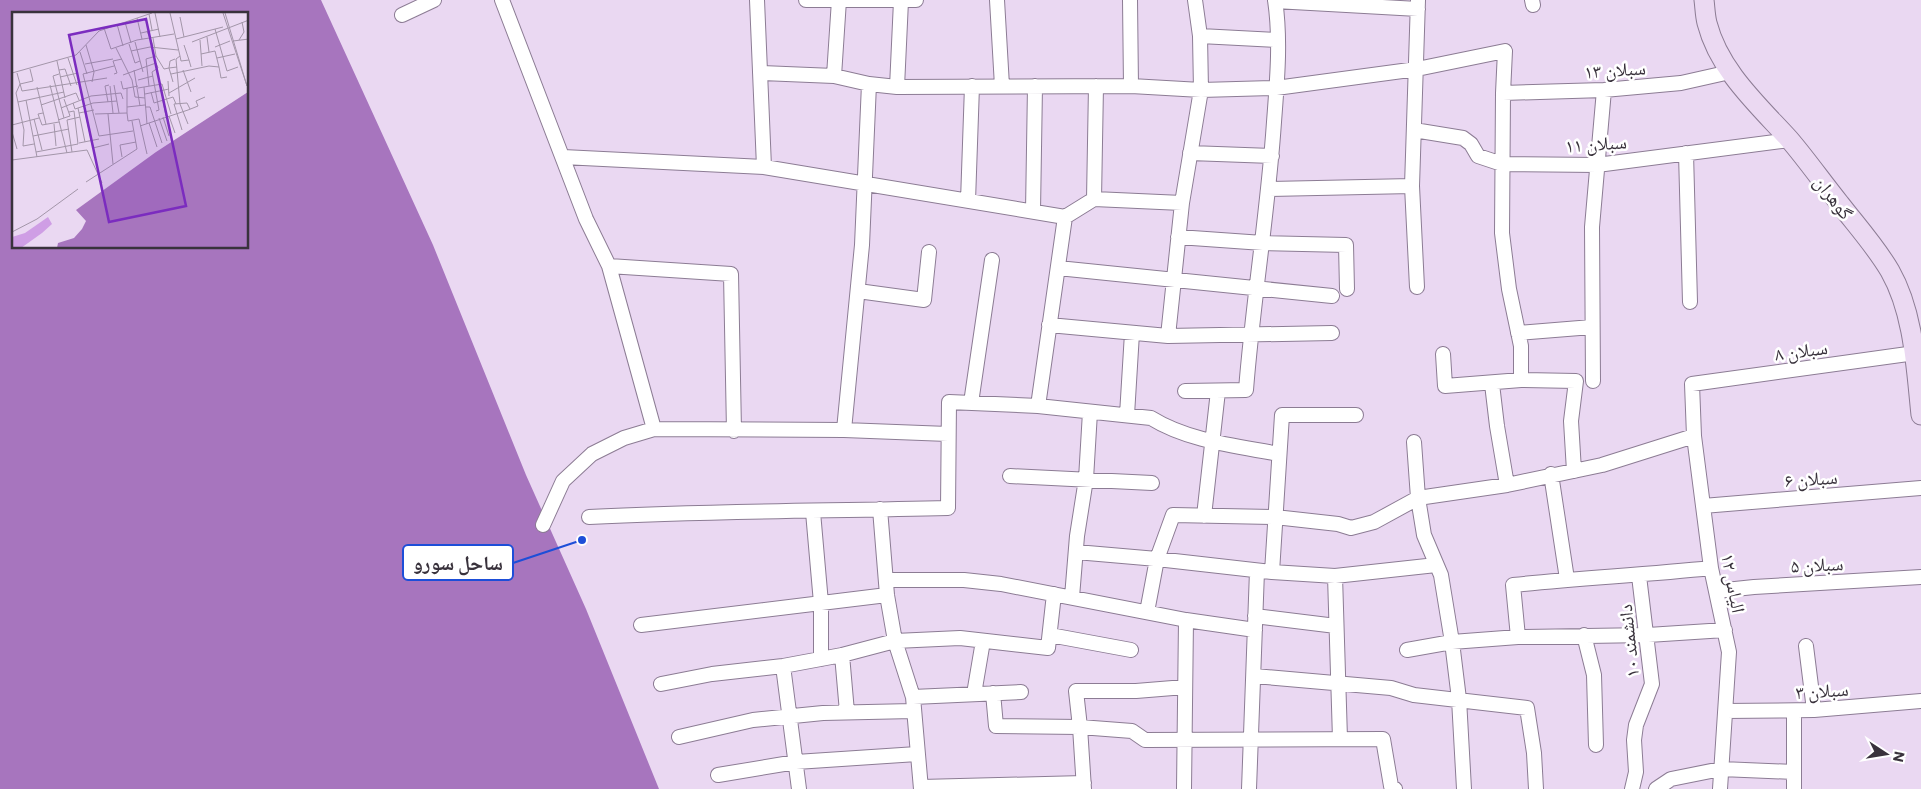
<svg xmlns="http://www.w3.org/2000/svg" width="1921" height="789" viewBox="0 0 1921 789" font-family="Commissioner,'Noto Naskh Arabic',sans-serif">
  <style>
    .water { fill: #a775be; fill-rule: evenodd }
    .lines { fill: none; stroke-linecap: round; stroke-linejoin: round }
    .street-casing { stroke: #8c7c94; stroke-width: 16 }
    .secondary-casing { stroke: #8c7c94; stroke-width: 21 }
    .street { stroke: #fff; stroke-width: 14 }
    .secondary { stroke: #ebd9f2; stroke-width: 19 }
    .labels { text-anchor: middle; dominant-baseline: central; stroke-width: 5; stroke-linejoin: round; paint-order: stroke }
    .street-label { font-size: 19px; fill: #39323c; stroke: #fff }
    .inset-road { fill: none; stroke: #a396a9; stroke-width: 1 }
    .view { fill: #7b2cbf; fill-opacity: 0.15; stroke: #7b2cbf; stroke-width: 2.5 }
    .inset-edge { fill: none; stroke: #39323c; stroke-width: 2.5 }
    .leader { fill: none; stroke: #1d4ed8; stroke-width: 2 }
    .callout-dot { fill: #1d4ed8; stroke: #fff; stroke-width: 2 }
    .callout { fill: #fff; stroke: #1d4ed8; stroke-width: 2 }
    .callout-label { font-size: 20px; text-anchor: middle; font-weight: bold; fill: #39323c }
  </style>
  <rect width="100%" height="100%" fill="#ead8f2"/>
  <path class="water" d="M0,0h321l112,245 93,230 60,134 73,180h-659zM14,14h234v234h-234z"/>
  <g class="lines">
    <defs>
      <path id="street" d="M502,0l84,219 23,47 45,163 190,1 104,4
        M757,0l7,167
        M806,0h110
        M997,0l5,86
        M1130,0l1,86
        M1532,0l1,5
        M1275,1l143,8
        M402,15l32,-15
        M1200,36l78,4
        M760,73l74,3 35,8
        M834,76l5,-76
        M897,87l4,-86
        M1503,93l101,-3 77,-7 49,-11
        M1414,130l49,8 8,6 7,12 24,8 95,1 193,-25
        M1190,153l82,3
        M1686,153l4,149
        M563,157l201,10 301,50
        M1269,189l143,-3
        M1094,199l2,-113
        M968,201l4,-115
        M1033,211l2,-125
        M1178,237l85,6 83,2 1,44
        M609,266l122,8 3,157
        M1058,268l274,28
        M1417,287l-5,-101 6,-186
        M858,291l66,9 5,-48
        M1049,325l119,11 164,-3
        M1518,333l74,-6
        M1168,336l14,-133 19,-113 -1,-54 -5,-36
        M1443,354l2,32 76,-6 55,1 -5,40 3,50
        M1593,381l-1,-154 12,-137
        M1492,384l5,42 10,59
        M1185,391l61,-1c7,-90 22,-178 28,-268 3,-40 7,-82 1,-122
        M971,403l21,-143
        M1038,406l113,12c37,23 86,28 128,36
        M1127,415l5,-82
        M844,430l18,-185 7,-161 28,3 234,-1 70,4 75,-2 141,-19 88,-18 -2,42 -1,140 7,56 12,57v34
        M1414,442l4,56 6,37 17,40 11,67 7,57 5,90
        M1551,474l16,105
        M1010,476l142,7
        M1703,506l218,-18
        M880,509l7,86 8,46 18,56 8,92
        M813,512l8,91v56
        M1204,516l14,-125
        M589,517c120,-6 239,-6 359,-9l1,-106 89,4 27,-189 29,-18 88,4
        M543,525l20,-44 29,-27 32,-16 30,-9
        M1076,552l81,7 115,13 63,4 101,-11
        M1272,572l10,-157h74
        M1335,576l5,163
        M886,580h78l37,4 185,36 69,10
        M1716,591l38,-4 167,-10
        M1072,597l5,-61 9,-57 4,-67
        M1147,612l10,-53 16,-44 102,2 63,7 13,4 23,-6 44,-24 89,-13 95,-20 92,-29
        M1255,616l81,10
        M641,625l246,-30
        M1050,635l81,15
        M1584,635l10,40 2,70
        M1518,637l-5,-52c66,-7 132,-10 198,-17
        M1806,646l8,64
        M1407,650l45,-8 66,-5 130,-2 77,-5
        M842,655l5,57
        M783,666l16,123
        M1254,676l137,12 23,7 113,13 7,45 2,36
        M661,684l51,-10 71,-8 59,-11 53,-14 65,-3 88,10 6,-54
        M993,693l3,33 84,1 52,4 13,9 238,-1 8,47 4,3
        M974,694l9,-53
        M913,697l108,-5
        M1725,711l89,-1 107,-9
        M679,737l74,-17 70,-7 90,-2
        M718,775l78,-13 121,-8
        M921,787l163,-4
        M1084,789l-4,-62 -4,-36h60l49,-4
        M1184,789l2,-169
        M1249,789l8,-218
        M1632,789l4,-17 -2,-32 2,-15 16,-41 -13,-108
        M1656,789l15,-10 50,-10 73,3
        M1720,789l9,-137 -18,-84 -17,-132 -2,-52 223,-31
        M1794,789v-78"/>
      <path id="secondary" d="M1704,0c1,7 1,15 3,23 12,47 50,81 82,116 18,21 34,44 51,65 17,22 36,43 50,67 24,42 26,97 31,144"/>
    </defs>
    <use href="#street" class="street-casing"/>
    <use href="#secondary" class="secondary-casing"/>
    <use href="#street" class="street"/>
    <use href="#secondary" class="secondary"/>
  </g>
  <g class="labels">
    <g class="street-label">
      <text transform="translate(1615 69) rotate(-4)">سبلان ۱۳</text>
      <text transform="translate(1596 143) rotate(-4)">سبلان ۱۱</text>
      <text transform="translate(1834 197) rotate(52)">گوهران</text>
      <text transform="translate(1801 350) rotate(-8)">سبلان ۸</text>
      <text transform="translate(1811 478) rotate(-4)">سبلان ۶</text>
      <text transform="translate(1817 564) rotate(-3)">سبلان ۵</text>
      <text transform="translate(1734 583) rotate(79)">الیاس ۱۲</text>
      <text transform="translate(1628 641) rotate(-96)">دانشمند ۱۰</text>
      <text transform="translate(1822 690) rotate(-4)">سبلان ۳</text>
    </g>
  </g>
  <g transform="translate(12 12)">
    <rect width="236" height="236" fill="#ead8f2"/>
    <path d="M36,205l4,7 -10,9 -21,15h-9v-11l13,-4z" fill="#cf9ee5"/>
    <path d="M236,80v156h-191l1,-5 16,-5 8,-9 4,-8 -10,-11 80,-58z" fill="#a775be"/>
    <path class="inset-road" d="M143,1l5,24M158,1l10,43 -4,3 4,45 8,20M211,1l24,73M213,1l22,73M137,2l3,16M168,5l4,20M125,6l5,21M113,10l6,21M105,12l6,22M92,16l7,21 26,-9 37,-6M203,17l12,42 11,-4M135,19l6,15M129,21l18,-4M195,25l2,15M141,26l3,18 8,13 5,-1 4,14M164,27l47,-12M188,28l2,26M227,28l5,-8 -2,-10M221,29l16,-2M123,30l8,30M180,30l57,-22M117,32l6,19 5,-2M74,33l8,27 -2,10M172,33l5,15M203,35l15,-6M104,36l16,32 3,17 10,1M119,39l19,-4 28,3M68,40l7,22M189,42l14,-3 4,16M168,44l1,5 8,-1 2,7M56,46l9,27M205,46l18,-4M163,47l-5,2 -1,7 8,-1M45,49l8,37M73,52l28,-5M102,54l-31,8 16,62 34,-5M18,57l3,12 -13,3 -4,9 8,37 -1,16 11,-2M47,58l6,-1 6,17M122,58l6,36M171,58l8,22M0,61l64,-18 23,-24 53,-18M5,61l5,18 85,-13M47,62l-6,2 11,42M102,62l3,-1 -4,-12 9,-2M159,62l38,-8 10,1 2,11 6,-1M111,63l33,-12M48,65l18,-4M126,68l15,-4M109,69l2,8 15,-3M156,69l1,15M38,73l17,68M102,73l5,28M98,74l3,27M137,74l-3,-27 10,-3M25,75l9,37M132,75l3,37M115,76v25M126,76l24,-4 9,30M139,80l3,11 19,-6 3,7M157,81l26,-15M133,82l24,-5M14,88l11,57M151,89l3,15M6,90l46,-10M96,90l-3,-16 4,-1M61,91l2,6 18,-6 24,-2M29,93l35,-12 3,7M115,95l18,-2M133,95h5l12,36M49,96l30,-12 30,-3 2,6M66,96l7,34M144,99l3,-1 -7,-38 6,-4 -2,-5M73,100l8,36M31,101l-5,1 4,11 17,-3M67,101l15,-3M83,102l32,-1 1,8 11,-2 8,35M96,102l5,50M157,104l6,17M151,105l6,19M147,106l8,23M22,107l8,31M46,108l12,-4 -6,-17M137,111l8,24M42,112l2,22M0,113l27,-7M128,114l48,-16 10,-4 -2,-5 9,-4M170,118l-8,-26 13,-1 3,6M0,120l5,17M21,124l36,-7M67,131l20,-4M81,136l16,-4M24,140l42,-8 -4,-33 -5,1M60,140l-5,-32 13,-3M110,145l-2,-12 16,-3M0,148l75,-10 15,33M74,170l51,-33 -5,-28M0,220l25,-13 41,-30"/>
    <path class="view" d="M134,7l40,187 -77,16 -40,-187z"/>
    <rect width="236" height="236" class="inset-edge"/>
  </g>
  <path class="leader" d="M582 540L513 563"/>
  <circle class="callout-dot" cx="582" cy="540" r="5"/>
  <rect class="callout" x="403" y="545" width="110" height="35" rx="5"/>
  <g class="callout-label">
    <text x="458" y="570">ساحل سورو</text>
  </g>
  <g transform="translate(1886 754) rotate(102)" stroke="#ffffff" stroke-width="4" paint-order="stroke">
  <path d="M0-4L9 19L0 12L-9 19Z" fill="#39323c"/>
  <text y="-8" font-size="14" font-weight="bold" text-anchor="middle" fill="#39323c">N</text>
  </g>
</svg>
